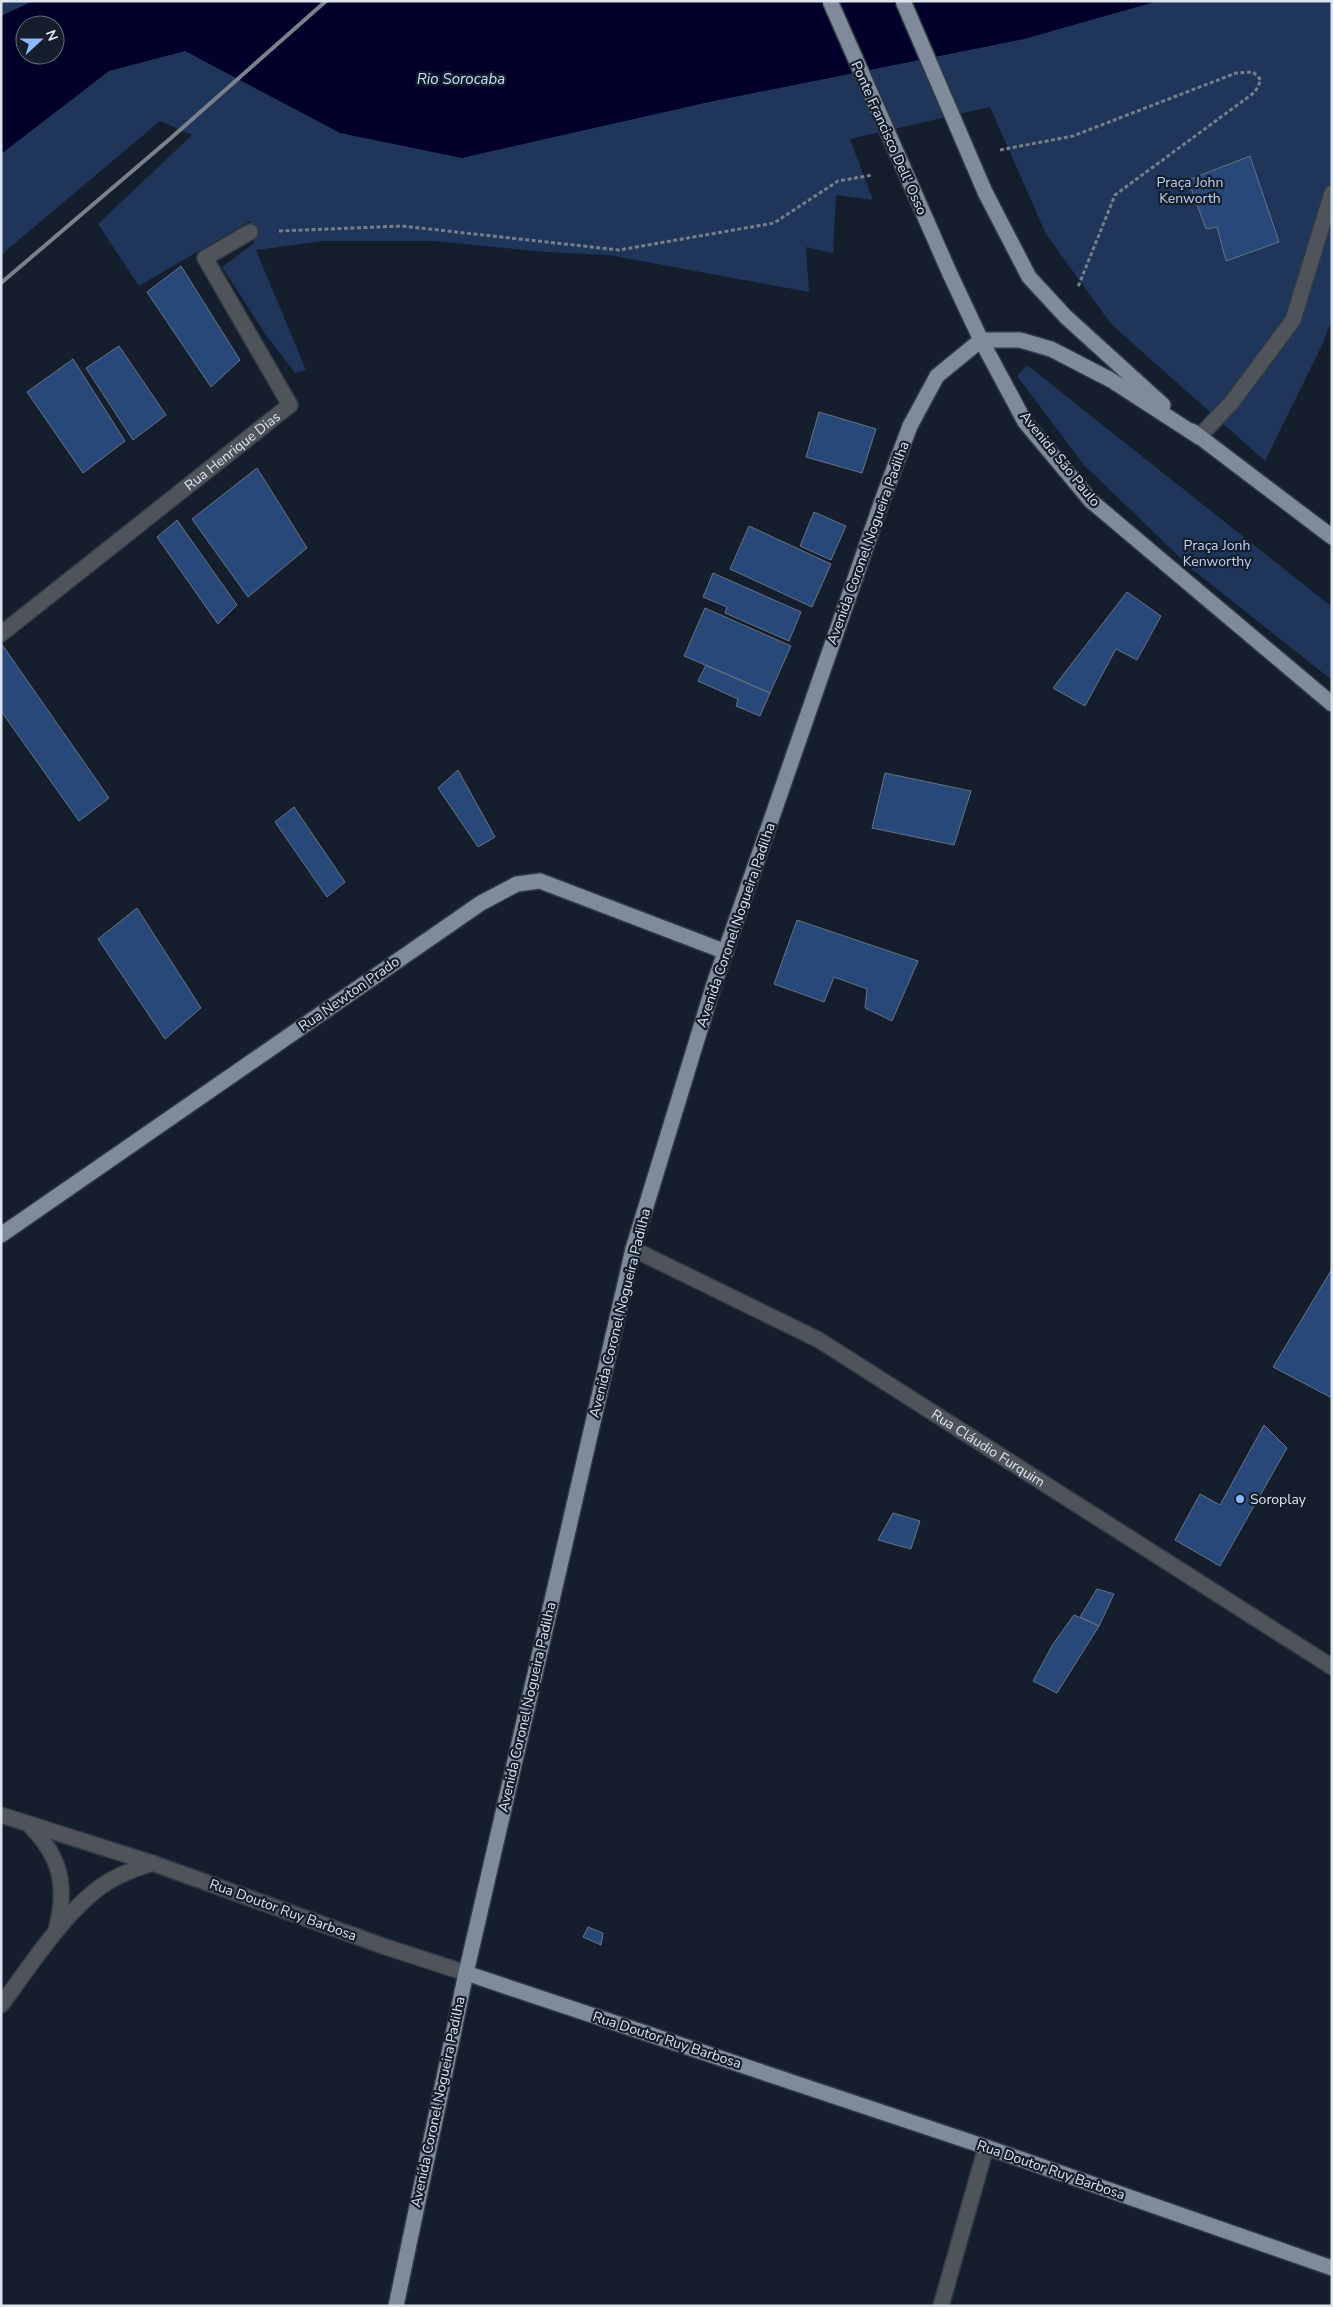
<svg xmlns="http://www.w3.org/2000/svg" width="1333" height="2307" viewBox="0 0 1333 2307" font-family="'Nunito Sans',sans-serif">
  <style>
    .green { fill: #1f365a; fill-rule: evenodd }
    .water { fill: #00002a; fill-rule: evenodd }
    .building { fill: #28487a; stroke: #677284 }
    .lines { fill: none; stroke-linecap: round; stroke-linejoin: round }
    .minor-casing { stroke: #303a47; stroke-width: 18 }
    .major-casing { stroke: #303a47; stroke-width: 18 }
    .path { stroke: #767e8a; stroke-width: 3; stroke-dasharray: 4 2.5; stroke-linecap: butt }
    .minor { stroke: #4f545b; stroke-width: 15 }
    .major { stroke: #7f8a9a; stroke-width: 15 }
    .rail { stroke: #79818d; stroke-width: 4 }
    .major-bridge-casing { stroke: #303a47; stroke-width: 18; stroke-linecap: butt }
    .major-bridge { stroke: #7f8a9a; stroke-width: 15 }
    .poi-dot { fill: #8db9fc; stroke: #141e2c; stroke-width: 2 }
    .labels { text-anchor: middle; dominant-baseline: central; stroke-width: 4.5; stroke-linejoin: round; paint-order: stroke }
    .street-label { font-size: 14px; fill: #dde4ee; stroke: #141e2c }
    .park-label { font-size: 14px; fill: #bed3f2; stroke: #141e2c }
    .poi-label { font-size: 14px; fill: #dde4ee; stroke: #141e2c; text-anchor: start }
    .water-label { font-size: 15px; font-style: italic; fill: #cbdfff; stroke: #141e2c }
  </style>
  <rect width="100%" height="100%" fill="#141e2c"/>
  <path class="green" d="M1,1h1331v317l-9,25 -58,118 -154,-137 -65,-90 -56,-127 -140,32 23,61 -37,-5 -3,58 -27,-6 3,45 -200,-37 -63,-3 -112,-11h-111l-67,9 50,120 -11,3 -29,-38 -44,-68 32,-24 -4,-22 -111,65 -41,-62 94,-89 -32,-14 -159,134zM25,25h30v30h-30z
    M1027,365l305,242v73l-139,-110 -109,-105 -67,-89z"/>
  <path class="water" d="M33,1h1125l-134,38 -315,63 -247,56 -122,-25 -155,-82 -76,20 -108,83v-138zM25,25h30v30h-30z"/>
  <path class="building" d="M1250,156l29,86 -53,19 -9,-34 -11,2 -18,-49z
    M181,266l59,94 -29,27 -64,-95z
    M119,346l47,69 -33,25 -47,-72z
    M73,359l52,82 -42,32 -56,-81z
    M819,412l57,17 -14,44 -56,-16z
    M257,468l50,80 -59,49 -56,-78z
    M814,512l32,14 -15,34 -31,-14z
    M177,520l60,85 -19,19 -61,-87z
    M749,526l82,38 -19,43 -82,-38z
    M713,573l88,39 -12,29 -64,-28 2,-6 -24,-10z
    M1127,592l34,24 -24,44 -21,-11 -31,57 -32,-18z
    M705,608l86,38 -21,47 -86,-37z
    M1,643l108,155 -30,23 -78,-110z
    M706,665l64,28 -10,23 -24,-10 2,-7 -40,-18z
    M458,770l37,67 -17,10 -40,-59z
    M885,773l86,18 -17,54 -82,-17z
    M294,807l51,75 -18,15 -52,-75z
    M137,908l64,100 -36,31 -67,-100z
    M797,920l121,41 -26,60 -27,-13 2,-19 -33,-12 -10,25 -50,-18z
    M1332,1269v129l-59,-31z
    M1264,1425l23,23 -67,118 -45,-26 25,-46 20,11z
    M893,1513l27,8 -9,28 -33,-9z
    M1097,1589l17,5 -15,32 -19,-9z
    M1074,1615l25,11 -42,67 -24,-12 20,-37z
    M588,1927l15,6 -2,12 -18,-8z"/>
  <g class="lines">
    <defs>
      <g id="minor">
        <path d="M1199,437l33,-35 61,-82 39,-127"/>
        <path id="s1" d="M1,634l289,-229 -85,-147 45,-26"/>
        <path id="s2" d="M633,1249l186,91 513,327"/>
        <path d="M1,1815l151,48 231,83 83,27"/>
        <path d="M31,1827c31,31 36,62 25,104"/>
        <path d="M1,2005c29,-38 70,-104 112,-126 12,-7 26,-11 39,-16"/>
        <path d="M941,2306l45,-159"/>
      </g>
      <path id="major" d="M985,192l44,85 37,40 97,88
        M950,274l31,66 44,82 66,79 241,203
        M1192,431l140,106
        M1,1235l480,-332 36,-19 23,-3 186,71
        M466,1973l520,174 346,121
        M396,2306l70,-333 167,-724 81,-265 169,-486 27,-72 27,-50 44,-36h39l31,9 60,31 88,57"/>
    </defs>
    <use href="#minor" class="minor-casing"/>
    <use href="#major" class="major-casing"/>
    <path class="path" d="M1000,150l73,-14 163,-63 17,-1 8,8 -6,12 -140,103 -37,92
      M279,231l123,-5 217,24 155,-27 64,-42 35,-6"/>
    <use href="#minor" class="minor"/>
    <use href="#major" class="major"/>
    <path class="rail" d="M1,283l170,-145 155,-137"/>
    <defs>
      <path id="major-bridge" d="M830,1l120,273
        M903,1l82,191"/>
    </defs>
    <use href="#major-bridge" class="major-bridge-casing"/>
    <use href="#major-bridge" class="major-bridge"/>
  </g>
  <circle class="poi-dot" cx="1240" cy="1499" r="5"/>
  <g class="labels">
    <g class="street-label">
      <text transform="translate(889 138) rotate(66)">Ponte Francisco Dell' Osso</text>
      <text stroke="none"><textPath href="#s1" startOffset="295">Rua Henrique Dias</textPath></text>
      <text transform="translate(1060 459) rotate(51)">Avenida São Paulo</text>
      <text transform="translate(868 543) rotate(-70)">Avenida Coronel Nogueira Padilha</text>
      <text transform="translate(736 925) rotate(-71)">Avenida Coronel Nogueira Padilha</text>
      <text transform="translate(349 994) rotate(-35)">Rua Newton Prado</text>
      <text transform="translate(620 1313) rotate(-76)">Avenida Coronel Nogueira Padilha</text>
      <text stroke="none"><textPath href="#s2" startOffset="408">Rua Cláudio Furquim</textPath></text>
      <text transform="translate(527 1707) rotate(-77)">Avenida Coronel Nogueira Padilha</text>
      <text transform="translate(283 1910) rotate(20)">Rua Doutor Ruy Barbosa</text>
      <text transform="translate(667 2040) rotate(18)">Rua Doutor Ruy Barbosa</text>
      <text transform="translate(438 2102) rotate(-78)">Avenida Coronel Nogueira Padilha</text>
      <text transform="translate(1051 2170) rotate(19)">Rua Doutor Ruy Barbosa</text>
    </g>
    <g class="park-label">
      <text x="1190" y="182">Praça John<tspan x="1190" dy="16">Kenworth</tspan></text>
      <text x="1217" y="545">Praça Jonh<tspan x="1217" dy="16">Kenworthy</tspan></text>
    </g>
    <g class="poi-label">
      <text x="1250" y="1499">Soroplay</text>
    </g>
    <g class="water-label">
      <text x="461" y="79">Rio Sorocaba</text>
    </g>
  </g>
  <rect width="1333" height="2307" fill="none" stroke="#dde4ee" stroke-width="5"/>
  <g transform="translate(40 40) rotate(69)"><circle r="24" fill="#141e2c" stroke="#646d7a"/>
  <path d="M0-4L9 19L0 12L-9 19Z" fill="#8db9fc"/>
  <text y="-8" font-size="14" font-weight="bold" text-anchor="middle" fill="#dde4ee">N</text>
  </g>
</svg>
